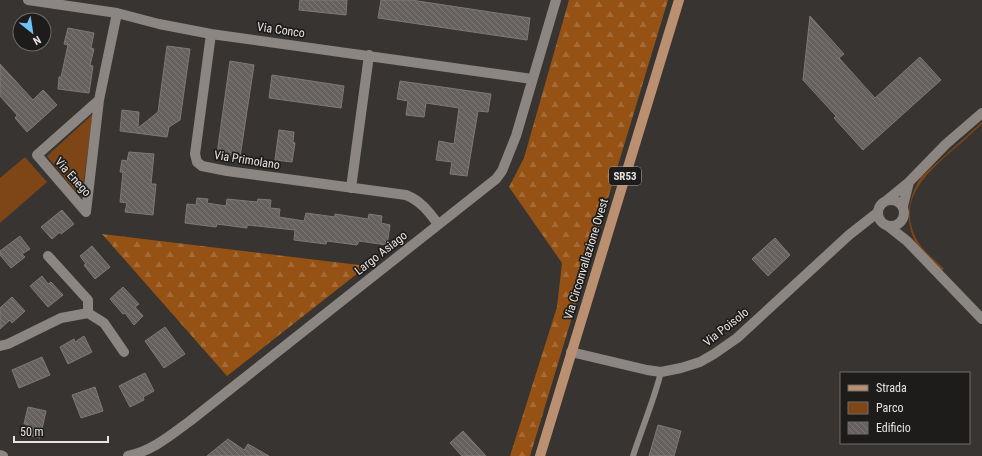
<svg xmlns="http://www.w3.org/2000/svg" width="982" height="456" viewBox="0 0 982 456" font-family="'Roboto Condensed',sans-serif">
  <style>
    .green { fill: #7e4616 }
    .forest { fill: url(#forest-firs) }
    .building { fill: url(#building-back-hatch); stroke: #7e7976 }
    .lines { fill: none; stroke-linecap: round; stroke-linejoin: round }
    .lane { stroke: #8b8682; stroke-width: 6 }
    .street { stroke: #8b8682; stroke-width: 10 }
    .primary { stroke: #ba9071; stroke-width: 10 }
    .labels { text-anchor: middle; dominant-baseline: central; stroke-width: 3.5; stroke-linejoin: round; paint-order: stroke }
    .shield { fill: #1e1c1b; stroke: #aaa7a6; stroke-width: 1 }
    .shield-label { font-size: 11px; font-weight: bold; fill: #e6e3e1 }
    .street-label { font-size: 12px; fill: #e6e3e1; stroke: #1e1c1b }
  </style>
  <defs>
    <pattern id="forest-firs" width="22" height="20" patternUnits="userSpaceOnUse"><rect width="22" height="20" fill="#965215"/><path d="M5 1l3.5 6h-7zM16 11l3.5 6h-7z" fill="#a56b37"/></pattern>
    <pattern id="building-back-hatch" width="6" height="6" patternUnits="userSpaceOnUse"><rect width="6" height="6" fill="#66615e"/><path d="M-1 5l2 2M0 0l6 6M5-1l2 2" fill="none" stroke="#7c7875"/></pattern>
  </defs>
  <rect width="100%" height="100%" fill="#383431"/>
  <path class="green" d="M93,114l-11,80h-4l-31,-38z
    M982,122v2c-12,11 -23,21 -35,31 -25,23 -50,48 -30,85 6,11 18,20 27,29l-3,2c-7,-7 -17,-15 -23,-24 -14,-23 -11,-48 3,-70z
    M25,157l22,25 -47,41v-45z"/>
  <path class="forest" d="M569,0h99l-138,456h-20l47,-149 5,-44 -53,-76 15,-29z
    M102,234l265,32 -140,110z"/>
  <path class="building" d="M300,0h47l-1,15 -47,-5z
    M381,0h30l119,18 -3,22 -149,-22z
    M810,16l34,38 -5,4 36,40 45,-41 21,23 -78,70 -29,-32 2,-2 -33,-36z
    M68,28l26,5 -3,15 3,1 -4,16 3,1 -4,27 -31,-4 1,-12h2l7,-32 -4,-1z
    M167,46l23,3 -10,71 -11,7 -2,10 -47,-6 2,-21 17,2 -1,16 20,-16z
    M230,61l24,4 -14,92 -23,-3z
    M0,64l33,36 10,-10 14,15 -30,27 -12,-14 2,-3 -17,-19z
    M272,75l72,11 -3,22 -72,-10z
    M400,81l91,13 -3,18 -10,-1 -11,65 -17,-2 2,-12 -16,-2 3,-19 15,3 5,-36 -33,-5 -2,14 -18,-2 2,-14 -11,-2z
    M279,130l15,2 -1,10 2,1 -3,19 -17,-2z
    M129,152l25,2 -3,30h5l-3,31 -28,-3 2,-9 -7,-1 3,-30h-3l2,-12 5,1z
    M197,198l11,1 -1,4 19,3 1,-7 30,3 1,-3 13,1 -1,8 10,1 -1,8 25,4 2,-8 29,4v-3l33,5 1,-5 13,2 -1,7 9,2 -3,20 -28,-4 -2,4 -30,-4 -1,3 -32,-4 1,-10 -48,-5v3l-30,-4 -1,3 -31,-4 2,-19 9,1z
    M62,210l12,14 -13,10 -1,-2 -8,7 -11,-12z
    M20,236l10,13 -8,5 3,3 -14,11 -11,-13v-4z
    M775,238l15,17 -22,21 -16,-17z
    M92,246l18,21 -15,12 -11,-14 2,-1 -6,-8z
    M42,276l6,8 3,-2 12,13 -15,12 -18,-21z
    M123,287l16,17 -4,3 8,9 -9,9 -9,-12 -2,1 -13,-15z
    M12,297l13,14 -13,12 -2,-3 -10,9v-21z
    M165,327l20,27 -21,14 -19,-27z
    M84,336l8,16 -24,12 -8,-17 14,-8 1,3z
    M42,357l8,18 -31,13 -7,-18z
    M145,373l9,18 -11,6 1,3 -14,7 -11,-21z
    M95,387l8,24 -22,7 -9,-23z
    M28,407l18,4 -6,27 -17,-4 4,-10h-3z
    M658,425l23,6 -7,25h-25z
    M463,431l23,25h-24l-12,-13z
    M228,439l16,11 4,-6 21,12h-62z"/>
  <g class="lines">
    <path class="lane" d="M633,456c9,-28 21,-56 28,-84"/>
    <path class="street" d="M28,0l89,13 42,11 52,10 321,45
      M211,34l-16,120 2,8 5,4 25,5 179,24c15,6 23,17 32,29
      M99,100l-62,55 49,57 13,-112 18,-87
      M351,188l18,-133
      M878 213a13 13 0 1 1 26 0a13 13 0 1 1-26 0Z
      M887,200l22,-18 37,-38 36,-31
      M903,206l6,-24
      M888,226l19,15 75,78
      M48,256l40,44v13
      M0,346l8,-2 53,-26 27,-5 16,10 20,29
      M571,352l76,18 14,2 20,-4 19,-6 14,-8 23,-16 112,-103 28,-22
      M0,455l3,1
      M128,456c24,-5 43,-21 62,-35l306,-242 6,-8 14,-35 40,-136"/>
    <path class="primary" d="M540,456l139,-456"/>
  </g>
  <g class="labels">
    <rect class="shield" x="609" y="167" width="32" height="18" rx="3"/>
    <g class="shield-label">
      <text x="625" y="176">SR53</text>
    </g>
    <g class="street-label">
      <text transform="translate(281 30) rotate(8)">Via Conco</text>
      <text transform="translate(247 160) rotate(9)">Via Primolano</text>
      <text transform="translate(73 177) rotate(48)">Via Enego</text>
      <text transform="translate(381 253) rotate(-38)">Largo Asiago</text>
      <text transform="translate(586 259) rotate(-73)">Via Circonvallazione Ovest</text>
      <text transform="translate(726 327) rotate(-38)">Via Poisolo</text>
    </g>
  </g>
  <rect x="840" y="372" width="130" height="72" fill="#1e1c1b" stroke="#6e6c6a"/>
  <rect x="848" y="385" width="20" height="6" fill="#ba9071" stroke="#6e6c6a"/>
  <text x="876" y="392" font-size="12" fill="#e6e3e1">Strada</text>
  <rect x="848" y="402" width="20" height="12" fill="#7e4616" stroke="#6e6c6a"/>
  <text x="876" y="412" font-size="12" fill="#e6e3e1">Parco</text>
  <rect x="848" y="422" width="20" height="12" fill="url(#building-back-hatch)" stroke="#6e6c6a"/>
  <text x="876" y="432" font-size="12" fill="#e6e3e1">Edificio</text>
  <g transform="translate(32 32) rotate(150)"><circle r="19" fill="#1e1c1b" stroke="#6e6c6a"/>
  <path d="M0-3L7 15L0 10L-7 15Z" fill="#6fc2f4"/>
  <text y="-6" font-size="11" font-weight="bold" text-anchor="middle" fill="#e6e3e1">N</text>
  </g>
  <path d="M14 436v6h94v-6" fill="none" stroke="#e6e3e1" stroke-width="2"/>
  <text x="20" y="436" font-size="12" fill="#e6e3e1" stroke="#1e1c1b" stroke-width="3" paint-order="stroke">50 m</text>
</svg>
